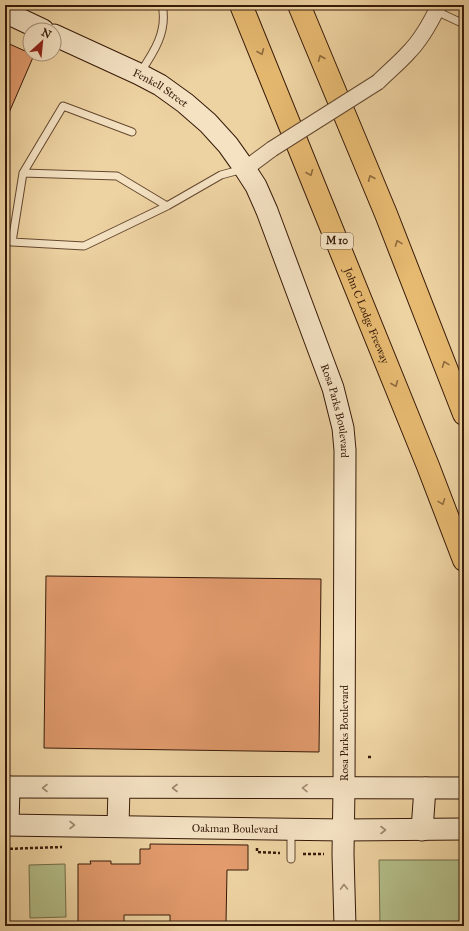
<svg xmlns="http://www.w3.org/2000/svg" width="469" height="931" viewBox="0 0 469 931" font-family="'IM FELL Great Primer',serif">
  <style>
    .green { fill: #b3be89; stroke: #746c49 }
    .building { fill: #e29b6d; stroke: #361a09 }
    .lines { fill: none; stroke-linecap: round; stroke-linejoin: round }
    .lane-casing { stroke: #64482f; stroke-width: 9 }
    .street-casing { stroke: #64482f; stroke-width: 17 }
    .secondary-casing { stroke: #361a09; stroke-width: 23 }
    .highway-casing { stroke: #361a09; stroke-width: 24 }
    .path { stroke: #361a09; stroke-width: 2.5; stroke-dasharray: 3 2; stroke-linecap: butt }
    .lane { stroke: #f4e2c3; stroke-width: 7 }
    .street { stroke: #f4e2c3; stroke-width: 15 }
    .secondary { stroke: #f4e2c3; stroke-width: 21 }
    .highway { stroke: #e7ba71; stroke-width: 22 }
    .street-bridge-casing { stroke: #64482f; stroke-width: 17; stroke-linecap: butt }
    .street-bridge { stroke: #f4e2c3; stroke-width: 15 }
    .oneway { stroke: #8e6a3d }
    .oneway2 { stroke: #9e886f }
    .labels { text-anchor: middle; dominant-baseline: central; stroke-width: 3; stroke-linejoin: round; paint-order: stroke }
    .shield { fill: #f4e2c3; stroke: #6f5641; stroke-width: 1 }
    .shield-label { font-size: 10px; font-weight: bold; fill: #361a09 }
    .street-label { font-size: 11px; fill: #361a09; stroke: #f4e2c3 }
  </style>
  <rect width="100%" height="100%" fill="#eed3a2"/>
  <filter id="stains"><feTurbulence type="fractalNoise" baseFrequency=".005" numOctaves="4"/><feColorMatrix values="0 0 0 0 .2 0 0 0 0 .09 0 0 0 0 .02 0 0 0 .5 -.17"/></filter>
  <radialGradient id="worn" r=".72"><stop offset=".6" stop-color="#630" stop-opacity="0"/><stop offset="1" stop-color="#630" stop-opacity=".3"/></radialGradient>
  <path class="green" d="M379,860h85v66h-84z
    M65,864l1,53 -36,1 -1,-53z"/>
  <path class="building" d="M5,42l29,13 -29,67z
    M46,576l275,3 -2,173 -275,-4z
    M150,844l98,1v25h-21l-1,53h-9v3h-47v-11h-46v11h-46v-62h13l-1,-3h21v3h29v-15h10z"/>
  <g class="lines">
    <defs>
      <path id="lane" d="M436,11l28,13
        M140,73c14,-21 28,-42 22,-68
        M23,173l40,-67 69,26
        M167,206l-50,-30 -94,-3 -11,69 72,4 83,-40 54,-31 22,-6
        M291,831v28"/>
      <path id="street" d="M378,82c10,-10 21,-19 30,-29 14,-14 23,-31 31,-48
        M245,169l27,-20"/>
      <g id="secondary">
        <path d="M5,12l38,18"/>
        <path id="s1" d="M54,35l85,39 21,11 25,18 23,20 20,22 17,24 11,17 11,25 66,177 10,40 2,22 -1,338 -1,66 2,72"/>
        <path d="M5,787l459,1"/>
        <path id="s2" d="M5,825l339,5 120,-1"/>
        <path d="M8,825l1,-38"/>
        <path d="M118,826l1,-38"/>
        <path d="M422,830l3,-42"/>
      </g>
      <g id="highway">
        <path id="s3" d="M241,5l187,461 36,94"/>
        <path d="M299,5l87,209 78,200"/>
      </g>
    </defs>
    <use href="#lane" class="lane-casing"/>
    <use href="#street" class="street-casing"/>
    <use href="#secondary" class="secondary-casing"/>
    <use href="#highway" class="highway-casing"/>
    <path class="path" d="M368,757h4
      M257,848v4l23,1
      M5,849l57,-2
      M303,854h21"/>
    <use href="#lane" class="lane"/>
    <use href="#street" class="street"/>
    <use href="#secondary" class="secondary"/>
    <use href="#highway" class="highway"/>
    <defs>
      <path id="street-bridge" d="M272,149l106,-67"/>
    </defs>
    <use href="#street-bridge" class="street-bridge-casing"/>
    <use href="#street-bridge" class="street-bridge"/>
  </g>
  <defs><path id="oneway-chevron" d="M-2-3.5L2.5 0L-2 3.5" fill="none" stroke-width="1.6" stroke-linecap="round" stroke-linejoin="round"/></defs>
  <g class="oneway">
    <use href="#oneway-chevron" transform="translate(261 52) rotate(68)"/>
    <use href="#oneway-chevron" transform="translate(321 58) rotate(-113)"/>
    <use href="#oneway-chevron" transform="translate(310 173) rotate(68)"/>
    <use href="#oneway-chevron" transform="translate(371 178) rotate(-113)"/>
    <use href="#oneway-chevron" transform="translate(398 243) rotate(-111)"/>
    <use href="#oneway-chevron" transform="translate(445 364) rotate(-111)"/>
    <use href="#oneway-chevron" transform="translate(395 384) rotate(68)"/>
    <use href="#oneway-chevron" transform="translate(442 502) rotate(69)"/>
  </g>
  <g class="oneway2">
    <use href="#oneway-chevron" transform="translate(45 788) rotate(-180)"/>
    <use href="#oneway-chevron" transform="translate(175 788) rotate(180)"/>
    <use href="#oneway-chevron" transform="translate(305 788) rotate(-179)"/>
    <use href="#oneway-chevron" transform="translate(72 825)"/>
    <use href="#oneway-chevron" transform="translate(383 830)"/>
    <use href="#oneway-chevron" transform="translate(344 887) rotate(-91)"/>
  </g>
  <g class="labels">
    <rect class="shield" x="321" y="233" width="32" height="16" rx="3"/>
    <g class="shield-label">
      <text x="337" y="241">M 10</text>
    </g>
    <g class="street-label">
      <text stroke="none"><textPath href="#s1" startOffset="119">Fenkell Street</textPath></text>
      <text stroke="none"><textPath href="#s3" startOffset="335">John C Lodge Freeway</textPath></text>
      <text stroke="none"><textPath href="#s1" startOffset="497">Rosa Parks Boulevard</textPath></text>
      <text transform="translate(344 733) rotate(-90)">Rosa Parks Boulevard</text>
      <text stroke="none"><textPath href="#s2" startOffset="230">Oakman Boulevard</textPath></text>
    </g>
  </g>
  <rect width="469" height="931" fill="none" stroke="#eed3a2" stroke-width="20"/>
  <rect x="6" y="6" width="457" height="919" fill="none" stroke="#361a09" stroke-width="2"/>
  <rect x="10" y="10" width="449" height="911" fill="none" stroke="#361a09"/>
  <g transform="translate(42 42) rotate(27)"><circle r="19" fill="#f4e2c3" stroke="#a89279"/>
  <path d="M0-3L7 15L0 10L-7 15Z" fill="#8f2418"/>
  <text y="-6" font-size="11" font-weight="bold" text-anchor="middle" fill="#361a09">N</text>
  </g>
  <rect width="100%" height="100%" filter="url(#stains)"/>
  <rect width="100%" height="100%" fill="url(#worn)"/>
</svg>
